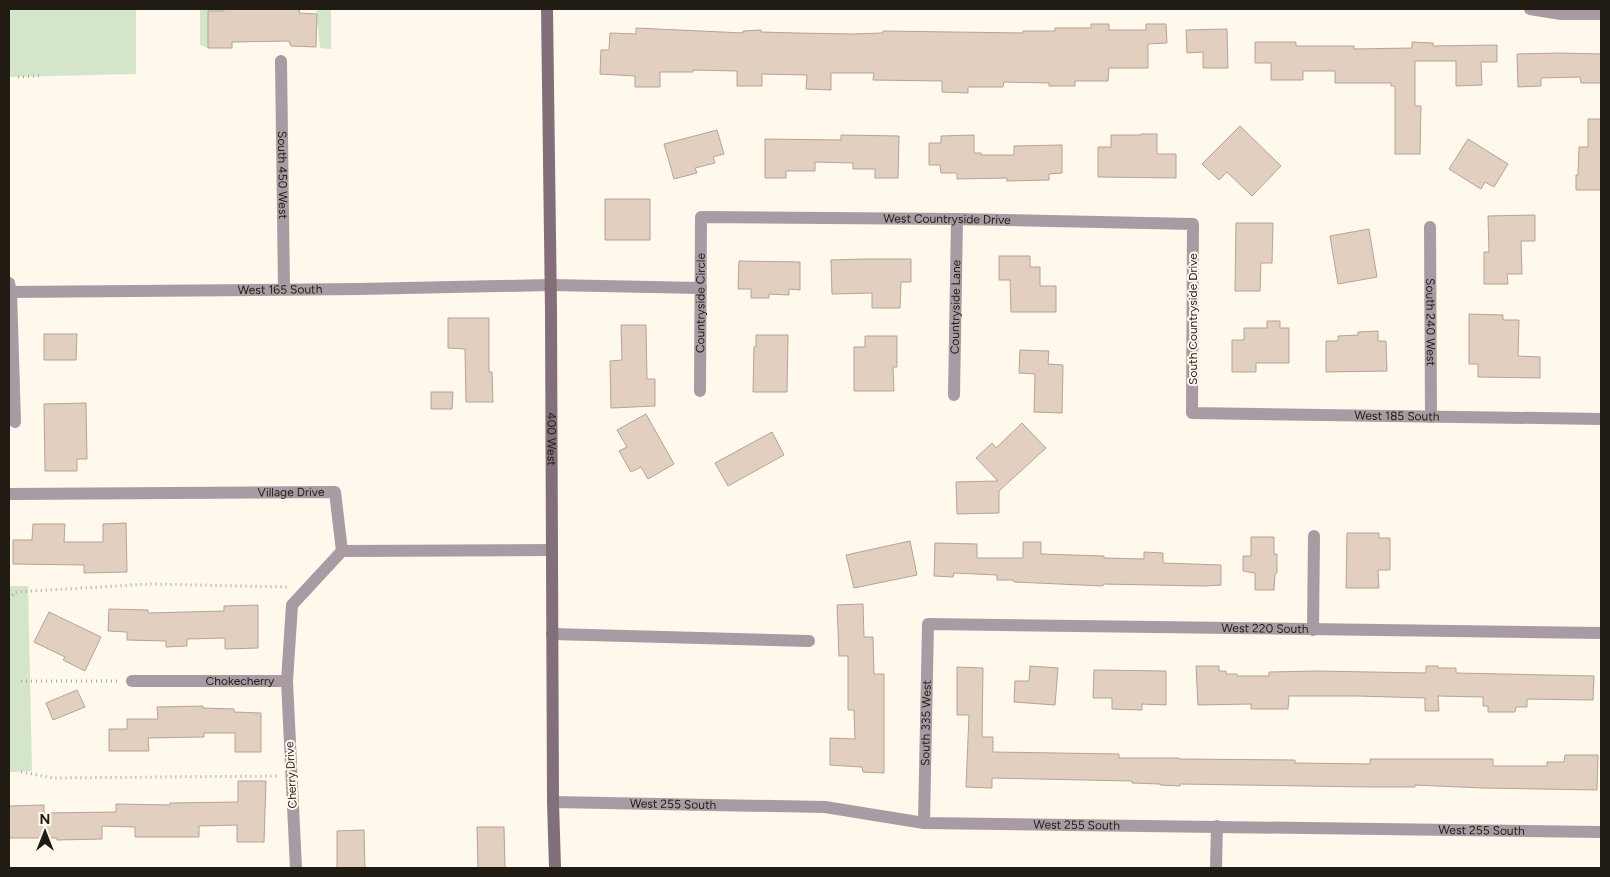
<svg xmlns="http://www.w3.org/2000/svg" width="1610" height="877" viewBox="0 0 1610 877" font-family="Figtree,sans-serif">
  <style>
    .green { fill: #d4e5ca }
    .building { fill: #e2cfc0; stroke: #b6a395 }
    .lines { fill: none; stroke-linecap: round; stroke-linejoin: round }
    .path { stroke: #ada79d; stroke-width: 3; stroke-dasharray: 1 4; stroke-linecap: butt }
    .minor { stroke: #a99ba3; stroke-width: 12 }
    .tertiary { stroke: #a99ba3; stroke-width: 12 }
    .secondary { stroke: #826f7a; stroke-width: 12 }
    .labels { text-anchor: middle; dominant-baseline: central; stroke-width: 4; stroke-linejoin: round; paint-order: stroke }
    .street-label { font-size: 12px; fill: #201c14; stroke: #fff8ec }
  </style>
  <rect width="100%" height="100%" fill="#fff8ec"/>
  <path class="green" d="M9,9h127v65l-127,3z
    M200,9h24v2h-16v37l-8,-3z
    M316,9h15v40l-11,-1z
    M9,586h19l4,185 -23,1z"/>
  <path class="building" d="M224,9h76l-1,4 18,1 -1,33 -25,-1 -2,-5 -57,1v6h-24v-37h16z
    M1091,24h18v6h37v-6h20l1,19 -19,1v24h-39l-1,13h-33v5h-26v-3l-45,-1 -1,5h-35v6l-26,-1v-11l-69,-1 1,-7h-43v17l-25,-1 1,-14 -45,-1v12h-25v-15l-44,-1v2h-33v15h-25v-11l-35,-2 1,-24h8l1,-17 26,1v-6l107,5v-2l18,-1v2l36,1 55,1 31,-1v-2l140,2v-2h32v-3h36z
    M1227,29l1,39h-25v-16l-16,1 -1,-23z
    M1255,42h41v4h58v3l58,-1v-6l21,1v3l64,-1v17h-16l1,23 -26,1v-25h-41v45h6l-1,48h-25v-68h-4v-3h-56v-12h-32v9h-32v-17h-16z
    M1559,53l42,1v29h-20l-1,-6 -39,1v8l-23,1 -1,-33z
    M1588,119h13v71h-25v-15h2l1,-28h9z
    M1240,126l41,40 -29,30 -25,-24 -8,8 -17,-16z
    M717,130l7,24 -11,3 2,6 -20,5 2,5 -23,6 -10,-35z
    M1141,134h16v20h19v24l-78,-1v-30h13v-12h30z
    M841,135l58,1 -1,42h-23v-9h-22v-6l-38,-1v9h-29v7h-21v-39l76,1z
    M974,135v18h7v2h33v-9l48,-1v28l-13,1v6l-42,1v-3l-50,1v-6h-16l-1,-8h-11v-22h12v-7z
    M1468,139l40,25 -14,23 -9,-5 -4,7 -32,-20z
    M605,199h45v41h-45z
    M1535,215v26h-14l1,33h-15l1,10h-24v-32h5l-1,-36z
    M1236,223h37l-1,40h-11l-1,28h-25z
    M1369,229l8,48 -39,7 -8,-48z
    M999,256h31v11h10v19h16v26h-45l-1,-32h-11z
    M865,259h46v23h-10l-1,26h-28v-15l-40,1 -1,-34z
    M739,261l61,1v28l-11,-1v6l-20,-1v4h-18v-9h-13z
    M1469,314l34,1v5h16l-1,36 22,1v21l-62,-1v-13h-9z
    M448,318h41v54h3l1,30h-27l-1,-53 -17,-1z
    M1267,321h13v7h9v35h-33v9h-24v-32h12v-12h23z
    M621,325h25l1,54h8v27l-44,2 -1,-47 12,-1z
    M1378,331v10h8l1,30 -61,1v-31h12v-5l20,-1v-3z
    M44,334h33l-1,26h-32z
    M756,335h32l-1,57h-34l1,-45h2z
    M865,336h32v31h-4l1,24h-40v-44h11z
    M1020,350l29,1 -1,13 15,1 -1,48 -28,-1 1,-38 -16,-1z
    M431,392h22l-1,17h-21z
    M86,403l1,56h-10v12h-32l-1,-67z
    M646,414l28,50 -26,15 -7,-12 -10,5 -12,-21 8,-4 -10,-17z
    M1022,423l24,25 -47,43v22l-42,1 -1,-32 42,-1 -22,-23 16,-15 4,5z
    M772,432l12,23 -56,31 -13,-23z
    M126,523l1,49 -43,1v-8l-71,-1v-24h19l1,-16h32l-1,18h39v-18z
    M1347,533h32v5h11v32h-12l1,18h-33z
    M1251,537h23v17h3v19l-2,1 -1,16h-19v-17l-12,-2v-15h8z
    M910,541l7,34 -63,13 -8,-33z
    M1023,542h18v12l63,2v2l40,1v-7l19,1v10l58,2v20l-16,1 -102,-2v2l-89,-4 -1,-2h-16v-5l-43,-2 -1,4 -19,-1 1,-33 42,1v14h46z
    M863,604l1,33h9l1,37h10v99l-21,-1 -1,-5 -32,-2v-27l25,1 -1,-29h-6v-54h-9l-2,-51z
    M258,605v43l-33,1v-11l-38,1v7l-21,1v-6l-39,-1v-8l-19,-1 1,-22 39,1v3l76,-2v-5z
    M49,612l52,25 -16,34 -22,-11 2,-3 -31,-15z
    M1030,666l28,2 -3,37 -41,-3 1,-21h14z
    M1196,666h23v5h7v3h11v2h32v-4l47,-1 110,2v-7h12v2h18v5l138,3 -1,24 -66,-1v8h-11l-1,5h-27v-6h-5v-9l-45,-1 1,15h-14v-13l-67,-2h-69l-1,13h-37v-5l-53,1z
    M957,667l26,1 -1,69h11v15l126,2v4h60v1l116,1v3l75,1v-5h123v7h54v-4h17l1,-7h33l-1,35 -114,-2 -68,-3v2h-46l-189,-3v2l-20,-1v-1l-28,-1v-2l-140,-3v10l-26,-1 3,-72h-12z
    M1094,670l72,1v34l-24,-1v6l-30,-1v-11h-19z
    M77,690l8,17 -32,13 -7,-17z
    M203,706v2l31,1v3l27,1v39h-26v-19h-31v4l-56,1 1,13h-40v-22h18v-10h31l-1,-12z
    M238,781h28l-2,61h-27v-17l-38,1v11h-64v-10l-33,-1v13l-45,1v-2h-48v-32l35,-1v8l72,-1v-8l54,1v-2l68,-1z
    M477,827h27l1,41h-27z
    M364,830l1,38h-28v-37z"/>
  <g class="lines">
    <path class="path" d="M18,77l22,-1
      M9,599l6,-7 135,-8 138,3
      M21,681h98
      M21,772l32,6 225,-2"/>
    <g class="minor">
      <path d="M1530,9l31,5h40"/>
      <path id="s1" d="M281,61l3,228"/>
      <path id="s2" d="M1430,227l1,190"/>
      <path d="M9,283l2,9 4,130"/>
      <path d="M551,285l150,3"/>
      <path id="s3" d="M700,391l1,-174 256,2 236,5 -1,189 409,6"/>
      <path id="s4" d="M954,395l3,-176"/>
      <path id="s5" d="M9,494l326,-2 7,59"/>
      <path d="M342,551l210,-1"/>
      <path d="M1313,630l1,-94"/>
      <path d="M552,634l257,7"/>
      <path id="s6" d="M132,681h155"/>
      <path id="s7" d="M553,802l272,5 99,16 677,9"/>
      <path id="s8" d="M924,823l4,-199 673,9"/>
      <path d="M296,868l-9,-187 5,-76 50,-54"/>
      <path d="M1216,868l1,-42"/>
    </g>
    <path class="tertiary" id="s9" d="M9,292l351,-3 191,-4"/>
    <path class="secondary" id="s10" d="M547,9l4,302 2,491 2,66"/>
  </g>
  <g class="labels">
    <g class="street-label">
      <text stroke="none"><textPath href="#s1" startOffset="114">South 450 West</textPath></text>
      <text stroke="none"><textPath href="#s3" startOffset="420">West Countryside Drive</textPath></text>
      <text stroke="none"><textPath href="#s9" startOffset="271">West 165 South</textPath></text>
      <text stroke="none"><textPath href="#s3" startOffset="88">Countryside Circle</textPath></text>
      <text stroke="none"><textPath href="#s4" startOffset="88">Countryside Lane</textPath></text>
      <text transform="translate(1193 319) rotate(-90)">South Countryside Drive</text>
      <text stroke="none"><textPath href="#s2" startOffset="95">South 240 West</textPath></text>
      <text stroke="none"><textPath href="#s3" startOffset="1060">West 185 South</textPath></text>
      <text stroke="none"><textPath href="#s10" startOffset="430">400 West</textPath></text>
      <text stroke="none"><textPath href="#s5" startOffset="282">Village Drive</textPath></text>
      <text stroke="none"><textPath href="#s8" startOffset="536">West 220 South</textPath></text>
      <text stroke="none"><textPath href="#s6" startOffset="108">Chokecherry</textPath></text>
      <text stroke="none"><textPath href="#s8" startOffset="100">South 335 West</textPath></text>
      <text transform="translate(291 775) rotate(-93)">Cherry Drive</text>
      <text stroke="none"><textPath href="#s7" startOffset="120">West 255 South</textPath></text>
      <text stroke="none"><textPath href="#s7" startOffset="525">West 255 South</textPath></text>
      <text stroke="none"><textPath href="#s7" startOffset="930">West 255 South</textPath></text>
    </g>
  </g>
  <rect width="1610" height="877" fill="none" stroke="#201c14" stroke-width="20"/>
  <g transform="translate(45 832)" stroke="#fff8ec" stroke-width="4" paint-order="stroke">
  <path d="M0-4L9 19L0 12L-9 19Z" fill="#201c14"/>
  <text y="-8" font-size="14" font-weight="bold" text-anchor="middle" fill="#201c14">N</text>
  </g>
</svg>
